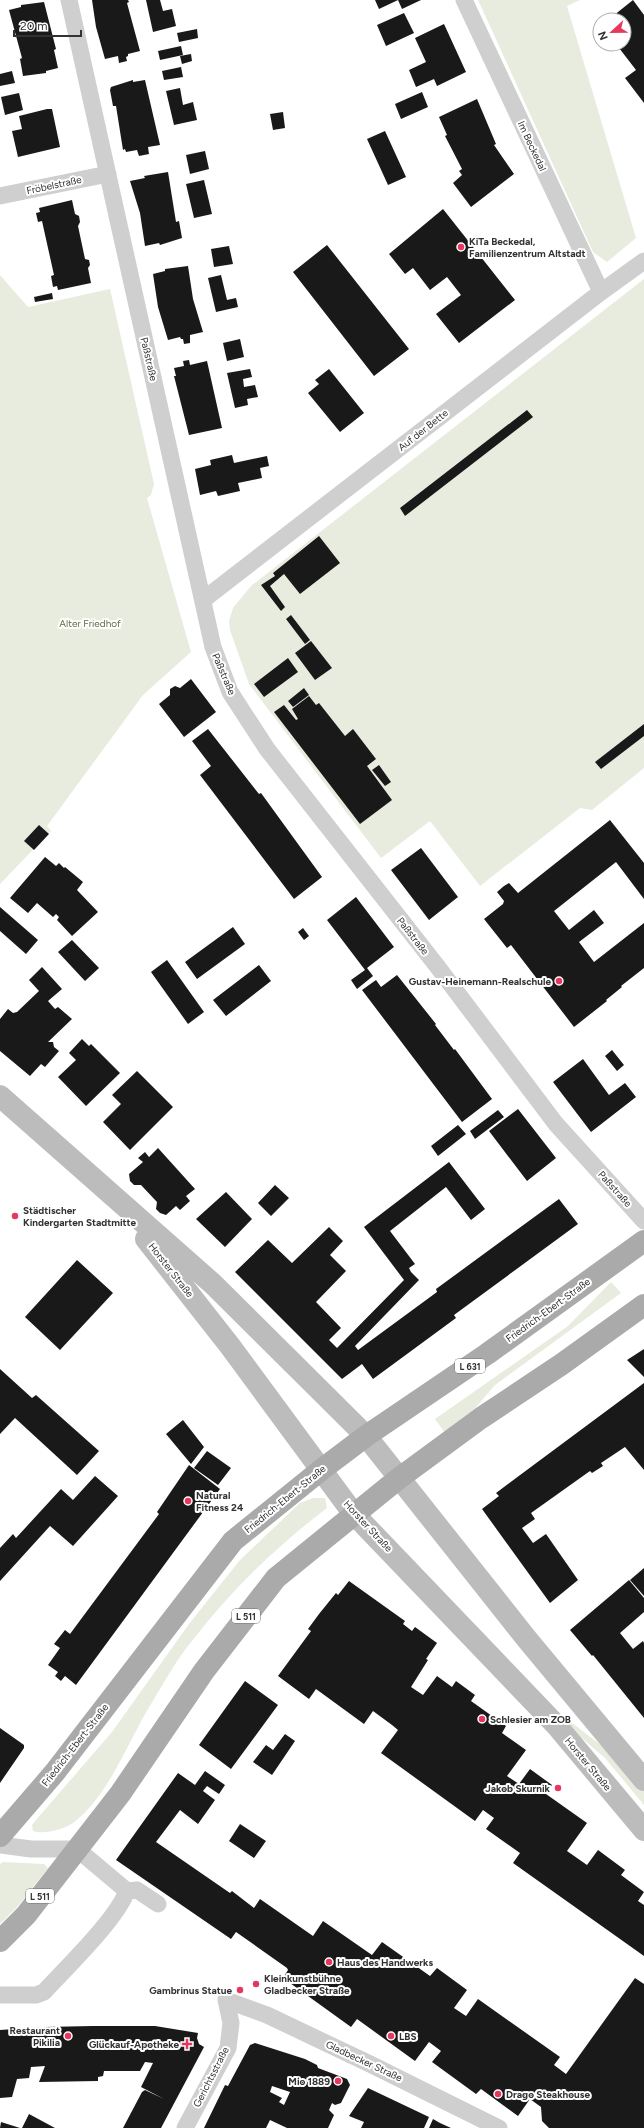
<svg xmlns="http://www.w3.org/2000/svg" width="644" height="2128" viewBox="0 0 644 2128" font-family="Figtree,sans-serif">
  <style>
    .green { fill: #e7ecde }
    .building { fill: #191919; fill-rule: evenodd }
    .lines { fill: none; stroke-linecap: round; stroke-linejoin: round }
    .street { stroke: #cfcfcf; stroke-width: 17 }
    .secondary { stroke: #bcbcbc; stroke-width: 22 }
    .primary { stroke: #aaa; stroke-width: 22 }
    .poi-dot { fill: #e6385e; stroke: #fff; stroke-width: 1.5 }
    .labels { text-anchor: middle; dominant-baseline: central; stroke-width: 4; stroke-linejoin: round; paint-order: stroke }
    .shield { fill: #fff; stroke: #707070; stroke-width: 1 }
    .shield-label { font-size: 9px; font-weight: bold; fill: #323232 }
    .street-label { font-size: 10px; fill: #323232; stroke: #fff }
    .poi-label { font-size: 10px; font-weight: bold; fill: #323232; stroke: #fff; text-anchor: start }
    .park-label { font-size: 10px; fill: #5d6f3f; stroke: #fff }
  </style>
  <rect width="100%" height="100%" fill="#fff"/>
  <path class="green" d="M478,0h102l-13,6 69,232 -29,24 -14,-10z
    M0,275l28,32 82,-18 44,195 -3,11 -4,3 44,154 -48,43 -96,131 4,5 -51,53z
    M644,279v489l-52,42 -12,-2 -100,78 -50,-65 -49,37 -132,-174 -19,-54 -1,-9 4,-13 18,-22z
    M611,1282l10,11 -126,92 -30,35 -20,13 -10,-14 133,-93z
    M313,1498h12l2,10c-51,39 -96,82 -135,133 -16,19 -28,42 -41,63 -23,37 -42,92 -78,119 -9,6 -30,12 -40,8l-1,-6 4,-5 76,-88 77,-108 51,-64 60,-57z
    M571,1722l44,34 29,35v14l-39,-47 -36,-31z
    M3,1862l41,2 4,4 -30,38 -18,18v-60z"/>
  <path class="building" d="M92,0h36l1,2 -2,1 13,48 -12,3v2l-2,1 1,4 -8,2 -1,-7 -13,3 -9,-32z
    M146,0h14l3,11 9,-2 4,17 -23,6z
    M375,0h46l-19,9 -4,-9 -19,9z
    M633,0l11,15v88l-19,-25 11,-8 -20,-26h8v-24h-16z
    M44,2l12,47 -2,1 4,18 -12,3v2l-23,3 -3,-17 2,-1 -13,-48 12,-3v-2z
    M404,13l10,20 -28,13 -9,-21z
    M444,24l22,48 -29,14 -3,-7 -18,8 -7,-17 17,-8 -11,-24z
    M197,29l1,9 -19,4 -2,-9z
    M181,46l2,9 -23,5 -2,-9z
    M191,54l1,7 -10,3 -2,-8z
    M181,67l2,10 -19,3 -2,-9z
    M12,71l3,12 -15,3v-12z
    M133,80v2l12,-2 15,65 -12,2 1,7 -10,2 -2,-6 -11,2 -1,-3 -2,1 -7,-44h-3l-3,-16 1,-3z
    M180,88l3,17 10,-3 4,18 -23,5 -8,-34z
    M422,92l6,15 -27,12 -6,-15z
    M19,93l4,17 -18,5 -4,-18z
    M477,99l19,45 -2,1 20,29 -43,33 -18,-24 9,-8 -3,-4 3,-2 -17,-33 2,-1 -8,-18z
    M47,109h5l8,38 -42,10 -6,-26 10,-2 -3,-13z
    M283,112l2,16 -12,2 -3,-16z
    M385,131l21,46 -18,8 -21,-46z
    M205,151l4,18 -19,5 -4,-19z
    M168,172l8,50 3,-1 3,17 -22,7 -1,-2 -14,3 -5,-33 -10,-32 15,-3 -1,-2z
    M204,180l8,34 -18,4 -8,-34z
    M72,200l3,14 4,2 1,6 -2,4 7,33 4,1 1,5 -2,3 3,15 -33,7 -1,-4 -4,1 -2,-11 3,-1 -12,-54 -4,1 -2,-9 4,-1 -1,-4z
    M443,209l72,91 -56,43 -23,-29 25,-19 -14,-18 -17,13 -17,-22 -8,6 -16,-20z
    M327,245l82,104 -35,27 -81,-104z
    M229,246l4,18 -19,3 -3,-18z
    M188,266l5,33 10,33 -13,3v8l-6,1 -1,-5h-2l-1,-2 -12,3 -10,-33 -5,-33 12,-3v-2z
    M221,275l6,25 9,-2 2,9 -22,5 -8,-34z
    M52,293l1,6 -18,3 -1,-5z
    M240,339l4,18 -17,4 -4,-18z
    M189,360l1,5 17,-4 15,67 -33,7 -15,-59h2l-2,-8 10,-2 -1,-5z
    M250,369l2,8 -9,2 1,8 11,-2 3,12 -11,2 1,6 -13,3 -8,-35z
    M329,369l35,44 -24,19 -32,-39 11,-9 -4,-4z
    M527,410l6,7 -128,99 -5,-8z
    M232,455l2,8 33,-7 2,10 -9,2 2,10 -24,5 2,8 -22,5 -2,-5 -16,4 -5,-26 16,-4 -1,-5z
    M319,536l21,27 -40,31 -16,-20 -14,12 15,21 -4,4 -20,-26 14,-9 -2,-3z
    M291,615l19,25 -5,4 -19,-25z
    M311,641l21,27 -17,12 -20,-27z
    M288,658l10,14 -34,25 -10,-13z
    M191,679l25,33 -32,25 -25,-33 11,-9v-6l5,-3 5,2z
    M304,688l5,7 -16,12 -5,-6z
    M309,696l7,9 3,-2 26,33 8,-7 23,30 -9,7 25,34 -32,24 -86,-112 10,-7 12,15 2,-1 -6,-10z
    M644,724v12l-43,33 -6,-7z
    M208,729l51,65 2,-1 61,84 -28,22 -94,-124 11,-9 -19,-25z
    M379,765l12,17 -6,4 -13,-16z
    M610,820l34,43v36l-28,-37 -62,49 15,19 25,-20 10,13 -25,19 15,20 50,-39v45l-23,18 1,1 -16,13 1,1 -33,26 -63,-82 -4,3 -23,-29 19,-15 1,-3 -7,-9 7,-6 5,-3 9,10z
    M39,825l10,9 -15,16 -10,-9z
    M421,848l37,49 -29,23 -38,-50z
    M45,857l11,9 3,-3 5,5 1,-1 18,15 -6,8 21,22 -26,24 -15,-16 2,-3 -3,-3 -3,3 -16,-14 -9,10 -18,-15z
    M356,897l38,50 -27,21 6,8 -16,13 -6,-9 14,-10 -38,-50z
    M0,907l38,33 -12,14 -26,-23z
    M233,927l12,17 -48,35 -12,-17z
    M303,928l6,8 -5,4 -6,-8z
    M72,940l27,28 -14,13 -27,-29z
    M167,960l37,52 -16,12 -37,-52z
    M259,965l12,16 -45,35 -13,-16z
    M42,967l20,22 -14,12 7,8 3,-2 14,12 -24,23h5l1,5 5,4 -14,16 -4,-3 -11,12 -30,-25v-32l8,-10 5,4 4,-1 22,-21 -10,-11z
    M397,975l39,49 -1,1 19,25 1,-1 37,50 -30,23 -100,-132 14,-10 5,7z
    M82,1039l7,7 2,-2 29,29 -34,33 -28,-29 18,-17 -7,-7z
    M612,1050l12,15 -7,6 -12,-15z
    M583,1059l26,36 16,-12 11,14 -45,35 -38,-50z
    M137,1071l36,36 -43,43 -27,-28 18,-18 -9,-9z
    M518,1109l38,49 -29,23 -38,-50z
    M498,1110l6,7 -29,22 -5,-8z
    M458,1125l8,9 -28,22 -7,-10z
    M158,1148l37,41 -9,7 4,5 -10,9 -4,-4 -10,9 -6,-2 -4,-4 1,-7 -16,-17h-7l-4,-4 -1,-7 14,-12 -5,-4 7,-6 4,5z
    M449,1162l36,47 -14,11 -25,-33 -56,44 25,33 -6,4 2,4 8,8 -64,66 3,4 79,-58 -1,-3 123,-90 19,25 -124,91 2,3 -83,61 -11,-15 -20,15 -107,-107 33,-32 24,23 37,-36 14,14 -13,14 16,16 -30,31 25,26 -12,12 8,8 67,-68 -40,-53z
    M275,1185l14,13 -18,18 -13,-13z
    M226,1192l26,27 -27,28 -29,-28z
    M77,1260l36,33 -53,57 -35,-33z
    M644,1349v28l-17,-17z
    M0,1369l32,29 4,-3 63,56 -22,24 -62,-57 -15,16z
    M644,1383v87l-19,-23 -24,16 2,3 -11,7 -2,-2 -59,42 4,6 -13,9 11,15 13,-9 32,46 -28,23 -68,-94 17,-13 -3,-3z
    M183,1420l21,27 -13,17 -25,-30z
    M207,1451l24,17 -13,17 -24,-17z
    M189,1465l31,24 -144,196 -11,-9 -4,5 -6,-5 3,-4 -10,-7 12,-17 -6,-4 11,-14 5,4 89,-120 -2,-2z
    M95,1476l23,20 -45,50 -23,-20 -50,55v-33l13,-14 3,4 45,-49 12,11z
    M644,1568v28l-14,-16z
    M629,1580l15,18v14l-24,21 13,16 10,-8 1,2v75l-51,-63 -1,1 -22,-26z
    M349,1581l56,40 -2,3 9,7 3,-4 22,16 -11,16 2,1 -17,27 12,8 14,-19 15,11 4,-6 19,14 -4,6 35,25 -4,7 24,17 -19,26 12,8 11,-15 22,16 -6,9 41,29 -20,28 20,14 11,-15 27,20 -4,5 23,17 -6,9 6,4v51l-131,-93 7,-10 -34,-24 8,-11 -11,-8 -8,11 -94,-68 17,-23 -6,-5 -19,-14 -9,13 -48,-35 -7,10 -31,-23 33,-45 -3,-2 11,-15 17,-21 2,2z
    M245,1681l33,24 -47,64 -32,-24z
    M0,1728l24,17v3l-24,35z
    M285,1734l10,7 -23,34 -19,-13 13,-17 7,5z
    M205,1771l20,14 -6,9 -12,-8 -4,5 12,9 -17,24 -18,-14 -24,32 74,51 2,-2 22,17 6,-9 53,37 10,-15 49,34 10,-13 48,34 7,-8 30,22 -13,18 12,8 12,-17 82,58 -6,8 12,9 69,-96 9,6v144h-95l-7,-7 -1,-14 -11,-8 -12,17 -37,-27 -5,5 -44,-32 9,-11 -12,-9 -14,19 -58,-42 -6,8 -68,-49 5,-8 -1,-2 -51,-36 -5,7 -115,-79 62,-87 17,12z
    M240,1824l26,17 -12,17 -25,-17z
    M93,2026h62l43,7 -1,5 2,6 5,3 -43,81h-38l19,-36 3,-2 19,9 -23,-12 12,-24 -8,-1 -5,9h-36l-1,5 -5,1v4l-59,1 6,-16 -14,1 -2,11 -12,1 -5,18 -12,1v-68l44,-3z
    M255,2043l50,16 12,6 1,3 29,11 3,6 -9,18 -6,2 -3,-2 -3,7 5,5 -6,13h-41l-17,-8 -4,8h-62l21,-43 3,1 22,-41zM272,2086l18,6 -6,13 -5,-3 3,-4 -12,-6z
    M368,2088l61,29 -5,11h-63l3,-6 -15,-6z
    M29,2114l26,14h-33z
    M433,2119l7,4 11,5h-22z
    M1,2122l19,6h-20z"/>
  <g class="lines">
    <path class="street" d="M69,0l144,647 17,45 37,57 170,217 119,158 88,97
      M464,0l137,292
      M0,196l108,-22
      M203,600l398,-308 43,-31
      M0,1845l31,4h46l50,42
      M127,1891l10,-1 21,14
      M0,1995h36l8,-3c23,-25 72,-72 83,-101
      M226,2000l41,15 103,49 129,64
      M185,2128l43,-80 3,-25 -5,-23"/>
    <path class="secondary" d="M0,1096l213,188 153,152 160,202 118,142
      M146,1239l84,107 123,167 204,213 87,104"/>
    <path class="primary" d="M0,1836l55,-64 178,-231 88,-71 45,-34 121,-82 157,-113
      M0,1941l26,-26 94,-121 84,-123 72,-93 122,-99 83,-61 81,-54 82,-59"/>
  </g>
  <g class="poi-dot">
    <circle cx="461" cy="247" r="4"/>
    <circle cx="559" cy="981" r="4"/>
    <circle cx="15" cy="1216" r="4"/>
    <circle cx="188" cy="1501" r="4"/>
    <circle cx="482" cy="1719" r="4"/>
    <circle cx="558" cy="1788" r="4"/>
    <circle cx="329" cy="1962" r="4"/>
    <circle cx="256" cy="1984" r="4"/>
    <circle cx="240" cy="1990" r="4"/>
    <circle cx="68" cy="2036" r="4"/>
    <circle cx="391" cy="2036" r="4"/>
    <path d="M185 2038h4v4h4v4h-4v4h-4v-4h-4v-4h4z"/>
    <circle cx="338" cy="2081" r="4"/>
    <circle cx="498" cy="2094" r="4"/>
  </g>
  <g class="labels">
    <g class="shield">
      <rect x="455" y="1359" width="30" height="14" rx="3"/>
      <rect x="232" y="1609" width="28" height="14" rx="3"/>
      <rect x="26" y="1889" width="28" height="14" rx="3"/>
    </g>
    <g class="shield-label">
      <text x="470" y="1366">L 631</text>
      <text x="246" y="1616">L 511</text>
      <text x="40" y="1896">L 511</text>
    </g>
    <g class="street-label">
      <text transform="translate(532 146) rotate(65)">Im Beckedal</text>
      <text transform="translate(54 185) rotate(-12)">Fröbelstraße</text>
      <text transform="translate(149 359) rotate(77)">Paßstraße</text>
      <text transform="translate(423 430) rotate(-38)">Auf der Bette</text>
      <text transform="translate(224 674) rotate(67)">Paßstraße</text>
      <text transform="translate(413 936) rotate(52)">Paßstraße</text>
      <text transform="translate(615 1189) rotate(48)">Paßstraße</text>
      <text transform="translate(171 1270) rotate(52)">Horster Straße</text>
      <text transform="translate(548 1310) rotate(-36)">Friedrich-Ebert-Straße</text>
      <text transform="translate(285 1499) rotate(-39)">Friedrich-Ebert-Straße</text>
      <text transform="translate(368 1526) rotate(47)">Horster Straße</text>
      <text transform="translate(75 1745) rotate(-52)">Friedrich-Ebert-Straße</text>
      <text transform="translate(588 1764) rotate(50)">Horster Straße</text>
      <text transform="translate(364 2061) rotate(25)">Gladbecker Straße</text>
      <text transform="translate(211 2077) rotate(-63)">Gerichtsstraße</text>
    </g>
    <g class="poi-label">
      <text x="469" y="241">KiTa Beckedal,<tspan x="469" dy="12">Familienzentrum Altstadt</tspan></text>
      <text x="551" y="981" text-anchor="end">Gustav-Heinemann-Realschule</text>
      <text x="23" y="1210">Städtischer<tspan x="23" dy="12">Kindergarten Stadtmitte</tspan></text>
      <text x="196" y="1495">Natural<tspan x="196" dy="12">Fitness 24</tspan></text>
      <text x="490" y="1719">Schlesier am ZOB</text>
      <text x="550" y="1788" text-anchor="end">Jakob Skurnik</text>
      <text x="337" y="1962">Haus des Handwerks</text>
      <text x="264" y="1978">Kleinkunstbühne<tspan x="264" dy="12">Gladbecker Straße</tspan></text>
      <text x="232" y="1990" text-anchor="end">Gambrinus Statue</text>
      <text x="60" y="2030" text-anchor="end">Restaurant<tspan x="60" dy="12">Pikilia</tspan></text>
      <text x="399" y="2036">LBS</text>
      <text x="179" y="2044" text-anchor="end">Glückauf-Apotheke</text>
      <text x="330" y="2081" text-anchor="end">Mio 1889</text>
      <text x="506" y="2094">Drago Steakhouse</text>
    </g>
    <g class="park-label">
      <text x="90" y="623">Alter Friedhof</text>
    </g>
  </g>
  <g transform="translate(612 32) rotate(248)"><circle r="19" fill="#ffffff" stroke="#adadad"/>
  <path d="M0-3L7 15L0 10L-7 15Z" fill="#e6385e"/>
  <text y="-6" font-size="11" font-weight="bold" text-anchor="middle" fill="#323232">N</text>
  </g>
  <path d="M14 30v6h67v-6" fill="none" stroke="#323232" stroke-width="2"/>
  <text x="20" y="30" font-size="12" fill="#323232" stroke="#ffffff" stroke-width="3" paint-order="stroke">20 m</text>
</svg>
